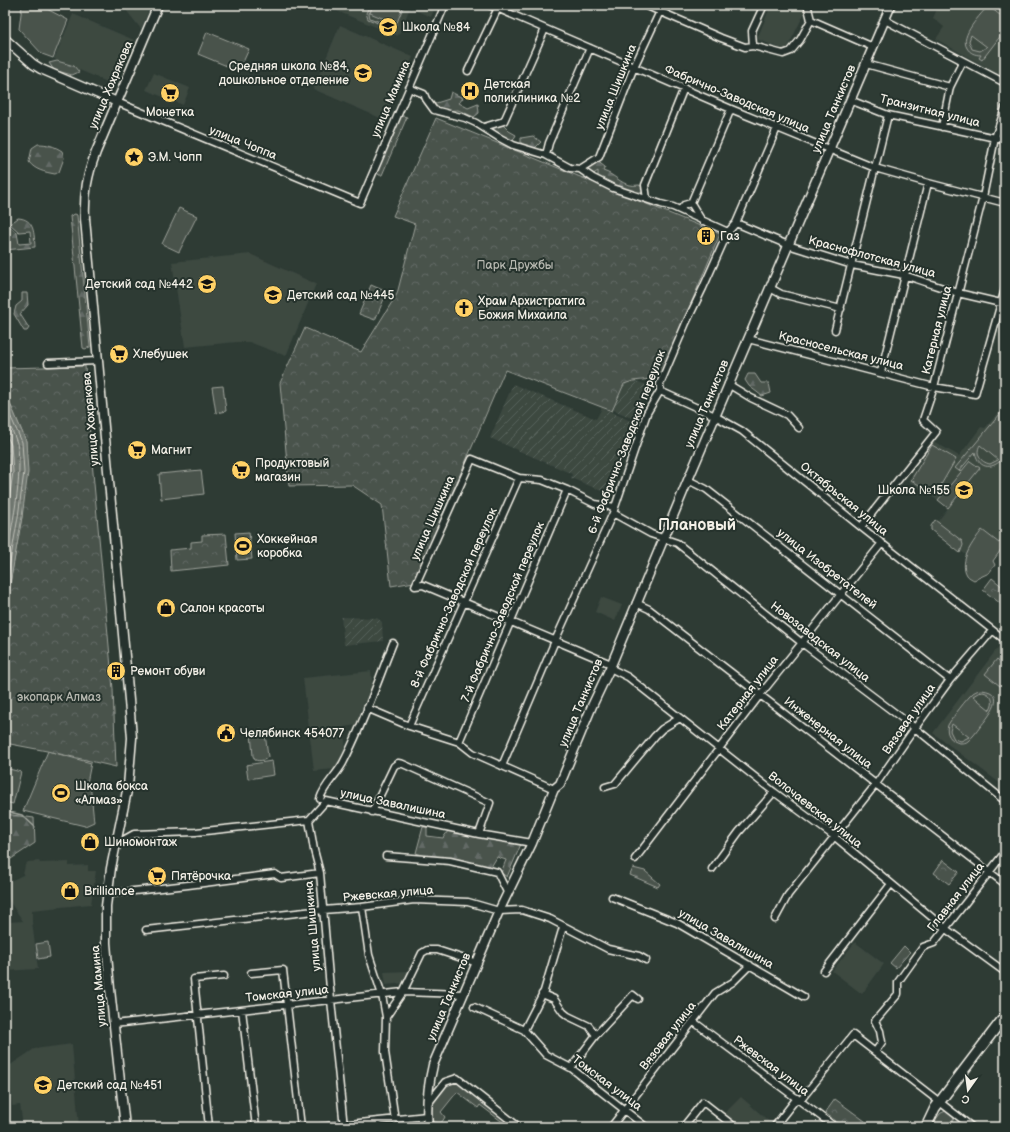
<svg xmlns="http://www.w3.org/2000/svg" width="1010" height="1132" viewBox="0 0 1010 1132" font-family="'Balsamiq Sans',sans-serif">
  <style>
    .built { fill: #3c4841 }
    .industrial { fill: url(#industrial-furrows) }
    .green { fill: #48524c; stroke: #9ea29a; fill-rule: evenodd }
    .forest { fill: url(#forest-firs); stroke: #9ea29a }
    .park { fill: url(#park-crowns); stroke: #9ea29a }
    .water { fill: url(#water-ripples); stroke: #a4a8a0 }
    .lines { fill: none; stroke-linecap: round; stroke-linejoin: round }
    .shore { stroke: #bfc0b8; stroke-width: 1 }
    .stream { stroke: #a4a8a0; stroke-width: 1.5 }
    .street-casing { stroke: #f4f1e8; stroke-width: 9 }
    .secondary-casing { stroke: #f4f1e8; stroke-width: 11 }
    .primary-casing { stroke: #f4f1e8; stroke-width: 12 }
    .street { stroke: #26332d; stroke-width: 6 }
    .secondary { stroke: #26332d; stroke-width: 8 }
    .primary { stroke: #26332d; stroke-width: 9 }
    .labels { text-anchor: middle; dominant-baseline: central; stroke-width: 4; stroke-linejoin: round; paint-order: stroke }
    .poi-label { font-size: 12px; fill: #f4f1e8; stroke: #26332d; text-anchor: start }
    .street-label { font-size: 12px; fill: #f4f1e8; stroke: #26332d }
    .park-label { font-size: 12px; fill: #b8b9b1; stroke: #26332d }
    .district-label { font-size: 16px; font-weight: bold; fill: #f4f1e8; stroke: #26332d }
  </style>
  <defs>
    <pattern id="industrial-furrows" width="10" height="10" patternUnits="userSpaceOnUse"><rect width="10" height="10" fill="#3c4841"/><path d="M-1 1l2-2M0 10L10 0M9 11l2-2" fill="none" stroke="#59635c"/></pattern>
    <pattern id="forest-firs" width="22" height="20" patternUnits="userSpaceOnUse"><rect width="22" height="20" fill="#48524c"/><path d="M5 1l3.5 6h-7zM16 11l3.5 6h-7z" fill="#636b66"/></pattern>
    <pattern id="park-crowns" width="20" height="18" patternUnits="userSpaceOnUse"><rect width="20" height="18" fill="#48524c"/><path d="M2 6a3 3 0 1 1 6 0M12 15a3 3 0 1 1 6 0" fill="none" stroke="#636b66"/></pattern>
    <pattern id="water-ripples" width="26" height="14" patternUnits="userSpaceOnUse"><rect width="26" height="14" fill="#6f7770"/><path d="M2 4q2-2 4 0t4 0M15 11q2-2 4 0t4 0" fill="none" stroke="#5c605b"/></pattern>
  </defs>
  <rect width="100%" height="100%" fill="#2e3b34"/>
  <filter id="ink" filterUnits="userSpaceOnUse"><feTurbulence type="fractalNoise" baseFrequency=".025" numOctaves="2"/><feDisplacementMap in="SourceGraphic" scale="8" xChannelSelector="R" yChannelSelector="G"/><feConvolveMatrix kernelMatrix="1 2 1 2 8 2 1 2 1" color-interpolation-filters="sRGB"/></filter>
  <g filter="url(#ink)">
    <path class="built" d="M122,5h29l-10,24z
      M322,5h114l-5,12 -21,-9 -12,28z
      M771,5h30l6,3 -21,43 -29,-12z
      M939,5h66v73l-69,-39 8,-12 -11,-9z
      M73,14l61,26 -20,45 -60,-26z
      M340,25l73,32 -28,63 -72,-31z
      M154,73l36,15 -7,17 -37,-15z
      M250,254l66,30 -30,72 -37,-14h-12l-52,5 -13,-85z
      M1005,405v136l-20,27 -23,-16 -2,1 -29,-23 17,-22 -11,-8 -29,-19 25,-40 26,15 22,-29 4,1z
      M601,597l21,8 -7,16 -20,-9z
      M1000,645l5,3v139l-72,-54z
      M371,671l2,17 -4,10 -5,4 -8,23 -12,2 2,27 -11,15 -21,2 -11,-93z
      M39,861l1,2 29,-1v4l19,-1v6h8l-5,33 -59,6v11l6,48 -33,2v-45l2,-4 17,-1h-1l-14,-20 -3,-18 17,-8 2,-10 3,-3z
      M855,942l29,22 -22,30 -30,-23z
      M408,967l2,1 1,2 -6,13 -19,2 -2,-13 24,-1z
      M72,1044l7,83h-56l-3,-22 -8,1 -3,-40 25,-17z
      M741,1097l30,26 -3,4h-27l-17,-13z"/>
    <path class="industrial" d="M629,378l20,8 -17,32 -23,-10z
      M513,384l83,35 6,-11 33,15 -31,69 -33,-14 1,-4 -82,-36z
      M341,617l36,1 5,4 1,19 -39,4z"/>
    <path class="green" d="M370,5h3l-4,9 1,4 20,8 4,-3 -24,-10 3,-8h19l8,3v-1l-5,-2h9l-8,20 -6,3 -22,-9 -2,-6z
      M989,5h8l-6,3 14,11v11l-23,30 -3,-2 2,-3c-6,0 -11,-2 -14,-7 -8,-12 14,-34 22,-43zM971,35l16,12 -7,4 -8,-2 -3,-8z
      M22,6l25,3 21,11 -15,38 -11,-4 -23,-25z
      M207,32l42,17 -10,22 -41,-17z
      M403,116l4,1 -25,58h-3l-3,-4 24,-54z
      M179,208l18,8 -18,36 -17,-8z
      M223,386l3,25 -10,2 -4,-26z
      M1005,408v8l-3,2 3,2v36c-11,14 -26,15 -30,-4l-16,19 -4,-3zM980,445l18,15 -8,4c-10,-2 -15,-10 -10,-19z
      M932,445l24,14 -21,36 -24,-15z
      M970,461l10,7 -32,40 -10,-8z
      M201,470l3,24 -43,5 -2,-25z
      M935,520l27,21 1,4 -3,8 -29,-23v-4z
      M982,530l17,13 6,-8v9l-12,17 2,4 -6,8 -15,7c-2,-1 -6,-3 -7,-5 -9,-15 7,-34 15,-45z
      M249,532l3,27 -15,1 -2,-27z
      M997,659l8,7v24l-20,-16z
      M982,690c27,3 7,26 -2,37 -3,4 -7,10 -12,14 -2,2 -5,2 -8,2 -9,-1 -15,-10 -12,-18 3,-6 20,-28 25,-32 3,-2 5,-3 9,-3zM983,692c9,2 12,10 7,18l-17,-14 5,-3zM952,724l17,13 -8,4 -7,-2 -4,-8z
      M260,730l4,1 1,2 3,24c-3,4 -9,4 -13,3l-2,-4 -2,-23 3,-2z
      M48,751l43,12 -4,20h3l4,39 -9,4 -62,-15z
      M272,761l2,14 -26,4 -2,-14z
      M5,768l16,4 -8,32 -8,-2z
      M453,1079l59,44 -3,4 -29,-22 -2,3 -21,-16 -16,20 4,5 -3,5 -3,1 -7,-2c-4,-21 4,-32 21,-42z
      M946,1111l8,7 -4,9h-16l2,-8 5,-6z"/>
    <path class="forest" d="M57,61l17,5 5,6 -7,3 -18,-5 -5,-7z
      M451,92l12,6 -4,5 9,5 10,-4 1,9 -5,4 -16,-7 -14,1 -11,-7 16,-5z
      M502,124l7,7 7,4 -4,7 -11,-6 -10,-9z
      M533,136l8,6 -6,6 -14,-3v-7z
      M38,144c10,0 16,2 24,7l2,7 -5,14 -4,2c-11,-2 -20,-4 -26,-12l3,-14z
      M596,160l9,7 -2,4c14,4 19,17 36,14l4,2 1,4c-13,5 -36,-5 -46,-15v-5l-6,4 -4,-4 -1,-4z
      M75,214l2,1 13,132 -5,2 -2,-1 -13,-132z
      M18,218c17,1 16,16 17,29l-30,3v-21l3,-4 9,8 2,11 12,-1 -1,-12 -11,1 -9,-8z
      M22,293h5l1,12 -8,9 9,14 -2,3h-3l-10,-17 2,-8 6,-5z
      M748,374h7l6,9h8l2,10 -9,3 -13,-10 -4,-6z
      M5,814l29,4 1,25 -24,16 -6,-4z
      M423,827h4v9l16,2 5,-7 73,13 -14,33 -6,-4 5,-13 -9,-3 -6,10 -31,-7 -31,-3 -13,-4z"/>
    <path class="park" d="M436,118l284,116 -60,144 -27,3 -9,3 -12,27 -107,-41 -91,212 -23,4 -9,-81 -30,-20 -63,1 -9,-103 25,-55 56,24 36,-58 18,-70 -22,-8z
      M371,285l16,7 -12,28 -16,-6z
      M85,366l6,85 22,238 3,78 -69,-16 -42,-8v-133l17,-93 4,-76 -14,-33 -7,-13v-27z
      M226,534l3,31 -58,6 -1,-21 21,-2v-6l11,-1v-6z
      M992,578l13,11v18l-22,-17z
      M943,860l16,12 -10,12 -15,-11z
      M633,868l12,3 15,13 -2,3 -28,-12z
      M48,942l2,15 -12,2 -2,-15z
      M904,946l6,6 -14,16 -6,-5z
      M835,1099l38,28h-29l-19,-14z"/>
    <path class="water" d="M5,395l7,13 14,33 2,31 -6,45 -17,95z"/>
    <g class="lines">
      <path class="shore" d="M5,404l17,38 2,30 -6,45 -13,74
        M5,415c4,9 9,19 12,28 7,33 -6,87 -12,120
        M5,431l6,14 2,27 -8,57"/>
      <path class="stream" d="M5,811l17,4 13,12"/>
      <defs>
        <path id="street" d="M490,5l241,104 144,59 53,15 77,20
          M645,5l76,33 24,9 8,-1 30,8 8,-3 9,-11 11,-20 62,27
          M809,5l-1,3 3,12
          M885,20l120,63
          M753,46l-1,-15 12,-26
          M866,64l84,23
          M468,71l30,-63
          M409,88l15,6 2,5 8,11 31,8 11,5 22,14 15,8 33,10 24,13 10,1 13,9 20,10 48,16 12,3 55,25
          M850,100l38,15 117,25
          M117,102l243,101 85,-198
          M484,127l20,-6 41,-92
          M942,127l8,-40 13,-26
          M546,155l3,-12 41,-95
          M580,169l19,-12 35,-90 29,-62
          M647,199l-2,-14 39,-97
          M691,203l40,-94
          M680,210l4,-5 7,-2 11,18
          M736,223l52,22 64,20 52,10 54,18 47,11
          M770,288l11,6 60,15
          M835,330l53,-215
          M748,339l186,48 41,7 30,-105
          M48,363l50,-2
          M881,372l47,-189
          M728,384l23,14 36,17 12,13
          M660,391l55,25 27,15 119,96 144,113
          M688,480l18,9 244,191
          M613,513l38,21 26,9 125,100 113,85 90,73
          M861,527l75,-95 -13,-12 11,-33 49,-190 12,-59 10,-30
          M636,603l13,6 356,275
          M611,664l-188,-79 -8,1 57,-127 47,19 23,2 25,10 28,14 20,3
          M610,668l18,9 52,41 94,74 61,45 111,92 59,43
          M367,708l42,18 50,16 14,11 81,36
          M409,726l110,-248
          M459,742l108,-252
          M502,766l53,-125 58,-128 34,-100 13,-22v-7l26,-61 17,-35 25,-56 8,-9 41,-95
          M605,787l10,-3 40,-48 7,-7 18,-11
          M320,799c4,-14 16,-23 23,-36 20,-38 34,-80 50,-120
          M372,812l22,-46 4,-3 5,1 87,39 -11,31
          M309,820l5,30 6,23 11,127 13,127
          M116,844l18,-10 62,-2 113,-12 17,-19 153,33 53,9
          M386,856l64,5 47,11 11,22
          M635,859l125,-164 122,-152
          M712,869l27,-37 35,-40
          M107,894l81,-9 87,-11 6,4 39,-5
          M612,897l65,26 127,74
          M362,907l7,48 13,40 4,22 -1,35 10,68
          M775,919l13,-24 88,-111 39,-56 35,-48 42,-49
          M146,930l177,-20 39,-3 52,-7 54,2 31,9 23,-1 28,9 58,30 31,7 7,4
          M824,971l67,-87
          M251,973l32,-3 18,157
          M542,994l12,5 9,13 5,4 21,10 7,9
          M474,1007l50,23 22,25 25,13 75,59
          M242,1010l14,117
          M386,1017l17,-25 19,-39 5,-3h10l40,13
          M694,1022l141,105
          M114,1024l289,-32 60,2
          M524,1030l20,-39 19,-64
          M875,1052l7,-10 -2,-11 -5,-10 23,-27v-12l25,-35 11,-4 71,-91
          M571,1068l25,-33 37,-40 5,4
          M800,1101l53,-66 119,92
          M427,1105l18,-23 12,-4 62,49
          M209,1127l-15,-148 30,-3
          M321,1127l106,-11
          M611,1127l104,-134 18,-11 17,-17
          M683,1127l20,-25 32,25
          M774,1127l23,-29"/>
        <path id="secondary" d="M5,39l28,25 8,5 76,33
          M125,1127l-15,-138 -4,-46v-37l5,-38 17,-82 4,-48 -3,-38 -44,-481c-1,-26 2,-43 11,-67l62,-147
          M428,1127c-2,-21 0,-41 5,-62l66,-154 33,-68 22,-54 6,-5 32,-78 18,-38 78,-188 203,-475"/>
        <path id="primary" d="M926,1127l9,-19 70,-92"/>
      </defs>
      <use href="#street" class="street-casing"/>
      <use href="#secondary" class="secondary-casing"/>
      <use href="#primary" class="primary-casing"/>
      <use href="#street" class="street"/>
      <use href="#secondary" class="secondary"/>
      <use href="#primary" class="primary"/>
    </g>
  </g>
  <defs>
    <symbol id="school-disc" viewBox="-11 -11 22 22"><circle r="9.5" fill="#ffd166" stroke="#26332d"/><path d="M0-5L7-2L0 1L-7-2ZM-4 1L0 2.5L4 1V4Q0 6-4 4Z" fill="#111"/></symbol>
    <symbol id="hospital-disc" viewBox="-11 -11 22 22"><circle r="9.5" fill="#ffd166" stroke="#26332d"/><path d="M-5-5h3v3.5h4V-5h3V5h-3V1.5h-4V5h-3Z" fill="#111"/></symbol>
    <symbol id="supermarket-disc" viewBox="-11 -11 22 22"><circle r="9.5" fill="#ffd166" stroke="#26332d"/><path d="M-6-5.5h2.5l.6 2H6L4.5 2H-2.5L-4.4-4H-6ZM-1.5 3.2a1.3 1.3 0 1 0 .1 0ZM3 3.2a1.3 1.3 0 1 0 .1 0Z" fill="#111"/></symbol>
    <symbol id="sight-disc" viewBox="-11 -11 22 22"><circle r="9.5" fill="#ffd166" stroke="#26332d"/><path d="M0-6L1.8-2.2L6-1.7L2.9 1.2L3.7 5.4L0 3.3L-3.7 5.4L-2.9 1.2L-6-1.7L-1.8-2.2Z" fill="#111"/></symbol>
    <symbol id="building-disc" viewBox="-11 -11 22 22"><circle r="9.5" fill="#ffd166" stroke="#26332d"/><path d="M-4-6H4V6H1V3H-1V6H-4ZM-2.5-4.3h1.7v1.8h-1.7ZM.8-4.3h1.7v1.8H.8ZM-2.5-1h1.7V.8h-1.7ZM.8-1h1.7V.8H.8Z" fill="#111"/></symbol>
    <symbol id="church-disc" viewBox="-11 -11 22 22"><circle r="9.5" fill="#ffd166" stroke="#26332d"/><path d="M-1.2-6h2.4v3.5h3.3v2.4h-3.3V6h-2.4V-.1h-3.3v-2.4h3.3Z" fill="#111"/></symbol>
    <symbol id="stadium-disc" viewBox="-11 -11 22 22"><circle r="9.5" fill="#ffd166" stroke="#26332d"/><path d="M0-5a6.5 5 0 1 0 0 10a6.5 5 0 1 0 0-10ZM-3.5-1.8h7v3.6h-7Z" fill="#111"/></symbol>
    <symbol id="shop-disc" viewBox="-11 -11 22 22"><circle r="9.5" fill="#ffd166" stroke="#26332d"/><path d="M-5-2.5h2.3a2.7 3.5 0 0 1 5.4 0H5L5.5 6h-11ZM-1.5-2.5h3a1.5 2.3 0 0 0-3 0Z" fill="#111"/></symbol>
    <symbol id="civic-disc" viewBox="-11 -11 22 22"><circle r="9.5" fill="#ffd166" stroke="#26332d"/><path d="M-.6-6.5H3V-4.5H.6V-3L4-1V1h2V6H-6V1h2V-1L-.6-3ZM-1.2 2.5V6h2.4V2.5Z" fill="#111"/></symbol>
  </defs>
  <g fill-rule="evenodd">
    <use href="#school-disc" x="377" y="16" width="22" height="22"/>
    <use href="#school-disc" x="352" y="62" width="22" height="22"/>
    <use href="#hospital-disc" x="459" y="80" width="22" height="22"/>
    <use href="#supermarket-disc" x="159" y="82" width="22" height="22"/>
    <use href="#sight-disc" x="123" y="146" width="22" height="22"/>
    <use href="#building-disc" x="695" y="225" width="22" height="22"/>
    <use href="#school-disc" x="196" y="273" width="22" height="22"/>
    <use href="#school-disc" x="262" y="284" width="22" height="22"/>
    <use href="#church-disc" x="453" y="297" width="22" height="22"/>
    <use href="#supermarket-disc" x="108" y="343" width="22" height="22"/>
    <use href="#supermarket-disc" x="126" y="439" width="22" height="22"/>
    <use href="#supermarket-disc" x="230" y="459" width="22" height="22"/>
    <use href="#school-disc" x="953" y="479" width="22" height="22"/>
    <use href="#stadium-disc" x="232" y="535" width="22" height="22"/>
    <use href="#shop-disc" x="155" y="597" width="22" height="22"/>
    <use href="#building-disc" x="105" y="660" width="22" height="22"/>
    <use href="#civic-disc" x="215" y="722" width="22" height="22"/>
    <use href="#stadium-disc" x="50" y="782" width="22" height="22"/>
    <use href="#shop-disc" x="79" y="831" width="22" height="22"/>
    <use href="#supermarket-disc" x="146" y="865" width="22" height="22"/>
    <use href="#shop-disc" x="59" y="880" width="22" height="22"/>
    <use href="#school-disc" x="32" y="1074" width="22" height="22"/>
  </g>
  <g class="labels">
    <g class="poi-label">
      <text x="402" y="27">Школа №84</text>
      <text x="349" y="66" text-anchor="end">Средняя школа №84,<tspan x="349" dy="14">дошкольное отделение</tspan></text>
      <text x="484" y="84">Детская<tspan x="484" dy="14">поликлиника №2</tspan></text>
      <text x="170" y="112" text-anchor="middle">Монетка</text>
      <text x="148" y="157">Э.М. Чопп</text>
      <text x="720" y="236">Газ</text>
      <text x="193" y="284" text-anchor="end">Детский сад №442</text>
      <text x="287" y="295">Детский сад №445</text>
      <text x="478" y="301">Храм Архистратига<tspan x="478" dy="14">Божия Михаила</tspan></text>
      <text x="133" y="354">Хлебушек</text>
      <text x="151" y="450">Магнит</text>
      <text x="255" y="463">Продуктовый<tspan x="255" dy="14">магазин</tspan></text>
      <text x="950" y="490" text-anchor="end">Школа №155</text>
      <text x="257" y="539">Хоккейная<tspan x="257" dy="14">коробка</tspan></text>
      <text x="180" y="608">Салон красоты</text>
      <text x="130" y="671">Ремонт обуви</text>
      <text x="240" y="733">Челябинск 454077</text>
      <text x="75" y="786">Школа бокса<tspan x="75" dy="14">«Алмаз»</tspan></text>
      <text x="104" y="842">Шиномонтаж</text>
      <text x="171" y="876">Пятёрочка</text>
      <text x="84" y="891">Brilliance</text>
      <text x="57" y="1085">Детский сад №451</text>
    </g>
    <g class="street-label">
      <text transform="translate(111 85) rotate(-67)">улица Хохрякова</text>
      <text transform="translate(616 87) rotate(-68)">улица Шишкина</text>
      <text transform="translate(391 99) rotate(-67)">улица Мамина</text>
      <text transform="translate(737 99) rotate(23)">Фабрично-Заводская улица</text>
      <text transform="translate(834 109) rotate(-67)">улица Танкистов</text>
      <text transform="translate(930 111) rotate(14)">Транзитная улица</text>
      <text transform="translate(243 143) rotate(22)">улица Чоппа</text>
      <text transform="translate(872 257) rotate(15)">Краснофлотская улица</text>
      <text transform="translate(937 330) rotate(-76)">Катерная улица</text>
      <text transform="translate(841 351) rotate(14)">Красносельская улица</text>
      <text transform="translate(707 404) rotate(-67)">улица Танкистов</text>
      <text transform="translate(91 419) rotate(-95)">улица Хохрякова</text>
      <text transform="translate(627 442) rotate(-69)">6-й Фабрично-Заводской переулок</text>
      <text transform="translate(844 499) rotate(39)">Октябрьская улица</text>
      <text transform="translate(433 518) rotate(-66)">улица Шишкина</text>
      <text transform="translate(827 569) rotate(38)">улица Изобретателей</text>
      <text transform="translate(454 598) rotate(-66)">8-й Фабрично-Заводской переулок</text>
      <text transform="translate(503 612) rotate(-67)">7-й Фабрично-Заводской переулок</text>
      <text transform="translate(820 642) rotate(38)">Новозаводская улица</text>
      <text transform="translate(748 693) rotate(-52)">Катерная улица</text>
      <text transform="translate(581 703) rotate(-67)">улица Танкистов</text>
      <text transform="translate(909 719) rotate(-55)">Вязовая улица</text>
      <text transform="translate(828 733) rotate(38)">Инженерная улица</text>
      <text transform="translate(393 804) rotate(12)">улица Завалишина</text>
      <text transform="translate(815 810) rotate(38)">Волочаевская улица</text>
      <text transform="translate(388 894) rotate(-5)">Ржевская улица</text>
      <text transform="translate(956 897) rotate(-52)">Главная улица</text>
      <text transform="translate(313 926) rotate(-95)">улица Шишкина</text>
      <text transform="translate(726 939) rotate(30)">улица Завалишина</text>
      <text transform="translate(99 986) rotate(-95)">улица Мамина</text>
      <text transform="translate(287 994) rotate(-6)">Томская улица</text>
      <text transform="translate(449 997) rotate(-67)">улица Танкистов</text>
      <text transform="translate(668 1036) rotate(-52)">Вязовая улица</text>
      <text transform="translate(771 1066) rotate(37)">Ржевская улица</text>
      <text transform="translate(607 1083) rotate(37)">Томская улица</text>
    </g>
    <g class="park-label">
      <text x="515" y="265">Парк Дружбы</text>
      <text x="59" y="697">экопарк Алмаз</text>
    </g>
    <g class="district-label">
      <text x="697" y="525">Плановый</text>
    </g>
  </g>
  <rect width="1010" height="1132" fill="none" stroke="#26332d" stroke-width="20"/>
  <rect x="10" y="10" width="990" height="1112" fill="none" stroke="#f4f1e8" stroke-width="1.5" filter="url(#ink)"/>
  <g transform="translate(968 1090) rotate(194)" stroke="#26332d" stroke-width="3" paint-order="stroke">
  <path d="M0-3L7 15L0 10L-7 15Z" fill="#f4f1e8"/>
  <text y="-6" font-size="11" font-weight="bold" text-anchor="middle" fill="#f4f1e8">С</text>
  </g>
</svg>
